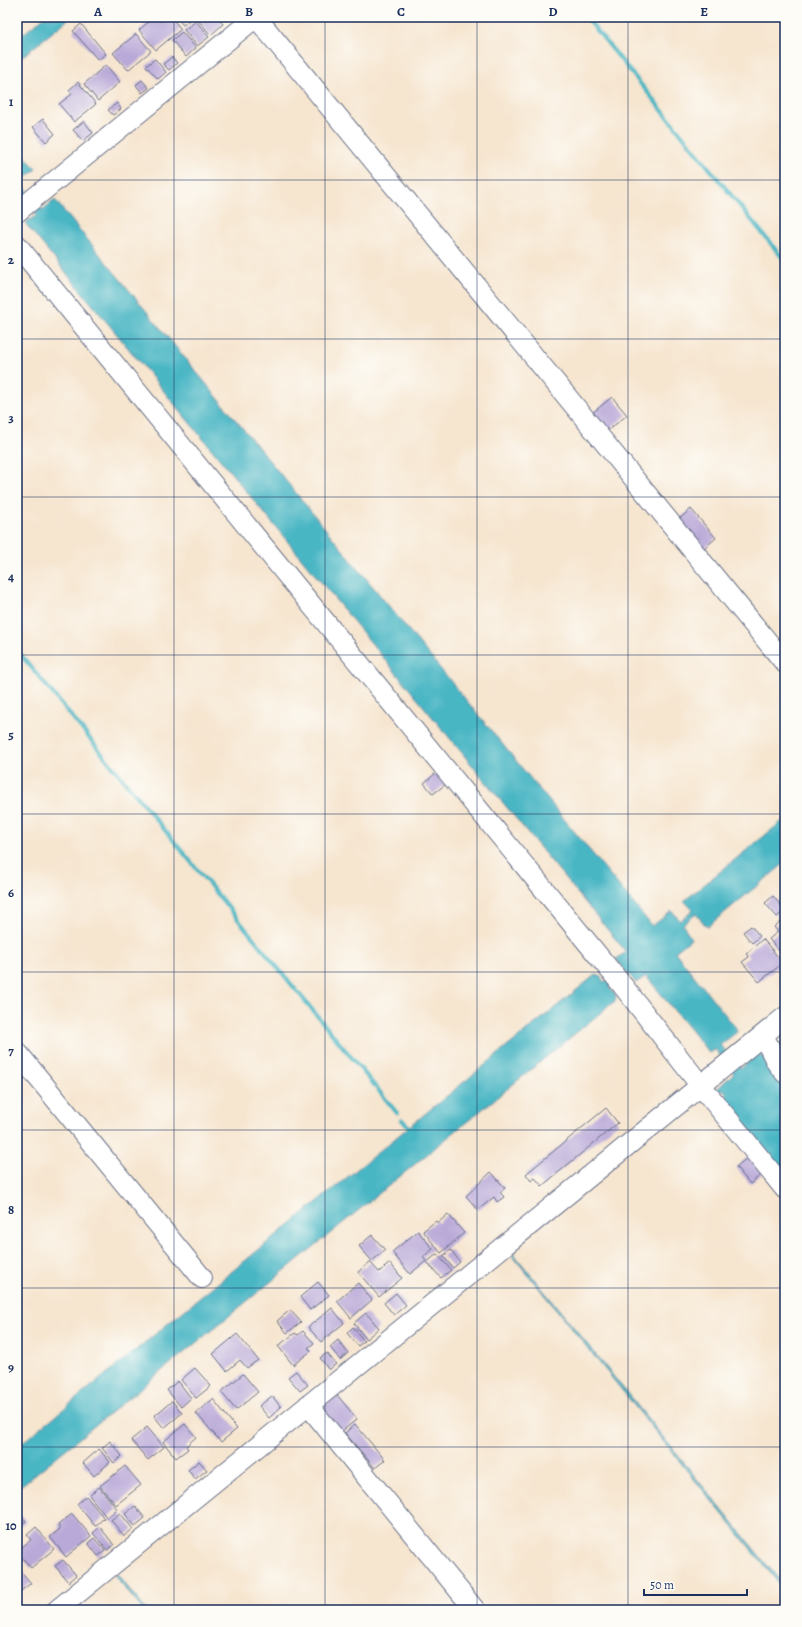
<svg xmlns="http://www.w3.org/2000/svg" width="802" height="1627" viewBox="0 0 802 1627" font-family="Alegreya,serif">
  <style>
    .water { fill: #48b6c4; stroke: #327291 }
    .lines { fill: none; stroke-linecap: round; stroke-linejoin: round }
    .stream { stroke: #48b6c4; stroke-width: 4 }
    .building { fill: #b9a9d8 }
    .minor-casing { stroke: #686f86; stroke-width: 22 }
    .minor { stroke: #fff; stroke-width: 20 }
    .grid { fill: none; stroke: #1b2f5e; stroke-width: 1; stroke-opacity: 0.55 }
    .neatline { fill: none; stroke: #1b2f5e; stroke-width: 1.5 }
    .grid-label { font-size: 13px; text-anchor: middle; font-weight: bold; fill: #1b2f5e }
  </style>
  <rect width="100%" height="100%" fill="#fdfcf7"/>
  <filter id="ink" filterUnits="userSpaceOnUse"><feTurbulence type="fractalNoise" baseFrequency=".025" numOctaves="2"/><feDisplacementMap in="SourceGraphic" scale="8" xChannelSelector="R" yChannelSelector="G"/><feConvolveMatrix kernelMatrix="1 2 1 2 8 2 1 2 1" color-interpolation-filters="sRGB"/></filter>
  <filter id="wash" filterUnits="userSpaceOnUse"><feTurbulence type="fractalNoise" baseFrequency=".012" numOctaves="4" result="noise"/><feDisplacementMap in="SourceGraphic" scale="16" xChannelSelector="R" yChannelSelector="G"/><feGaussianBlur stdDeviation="0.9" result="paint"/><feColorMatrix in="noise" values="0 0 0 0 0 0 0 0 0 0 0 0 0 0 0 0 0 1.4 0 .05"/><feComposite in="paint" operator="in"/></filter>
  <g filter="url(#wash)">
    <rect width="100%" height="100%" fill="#f6e5cf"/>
    <path class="water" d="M44,17h27l-54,44v-22z
      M17,147l19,22 -15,13 21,28 13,-10 597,726 20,-15 8,10 13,-11 -9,-9 101,-82v44l-78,64 -11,-13 -13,10 8,15 -16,13 61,76 1,4 -17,13 21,23 18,-15 4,5 4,-1 18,26v91l-63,-75 5,-5 -4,-5 -4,3 -2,-3 17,-16 -19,-24 -6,4 -63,-77 -10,7 -9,-11 -18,15 7,9 -1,5 -598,488v-42l578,-472 5,1 4,6 19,-14 -7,-9 10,-7 -601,-729 12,-8 -20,-27z
      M513,1253l272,334v4l-273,-336z
      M117,1574l29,36h-3l-28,-34z"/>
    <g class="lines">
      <path class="stream" d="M586,17l199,244
        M17,650l380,463
        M402,1120l7,7"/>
    </g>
    <g id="blocks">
      <path class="building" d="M151,17h20l10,12 -25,21 -17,-20 13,-11z
        M176,17h17l-10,8z
        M200,17h17l6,7 -12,11 -14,-16z
        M196,21l13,16 -12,9 -13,-16z
        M81,24l25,30 -8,6 -25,-29z
        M182,32l14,16 -10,9 -14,-17z
        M136,34l15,17 -23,19 -15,-17z
        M172,57l5,6 -8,7 -6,-6z
        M155,59l11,13 -8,7 -12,-13z
        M106,65l14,17 -22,19 -14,-17z
        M142,80l7,8 -7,5 -6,-8z
        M78,82l18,22 -22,18 -15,-18 13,-10 -3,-4z
        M117,103l4,6 -8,6 -5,-5z
        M43,119l12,15 -9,8 -13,-15z
        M84,121l9,12 -10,8 -10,-11z
        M612,397l15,18 -21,17 -15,-18z
        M691,509l25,29 -13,11 -24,-30z
        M436,773l10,11 -13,10 -9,-11z
        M773,896l12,14 -8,7 -12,-14z
        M785,918v40l-16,-19 9,-7 -4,-5z
        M751,926l9,10 -8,7 -9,-11z
        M763,939l20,24 -24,19 -17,-20 7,-5 -3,-3z
        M606,1108l12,15 -76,63 -7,-8 -4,3 -5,-7z
        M749,1156l14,17 -13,11 -14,-17z
        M491,1172l14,16 -5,4 4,5 -7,5 -3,-5 -16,13 -12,-14z
        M448,1214l16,19 -23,20 -18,-22 13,-10 2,2z
        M418,1231l15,18 -10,8 3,4 -16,13 -18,-22z
        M372,1235l13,15 -13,11 -13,-15z
        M451,1250l9,12 -7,6 -10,-12z
        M437,1254l14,16 -10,8 -14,-16z
        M370,1262l9,10 11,-9 12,15 -23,19 -21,-25z
        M318,1282l11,13 -19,15 -10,-13z
        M358,1283l14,17 -21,18 -14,-17z
        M396,1293l10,12 -12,10 -10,-12z
        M332,1308l12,15 -23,19 -13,-15z
        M290,1310l11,12 -14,11 -10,-12z
        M366,1313l13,15 -13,11 -12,-16z
        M353,1327l11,14 -6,5 -11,-13z
        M303,1331l11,12 -6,5 3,3 -18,14 -15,-19 17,-13 3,2z
        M237,1334l21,26 -11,8 -7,-8 -13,11 -14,-17z
        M338,1340l10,13 -8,7 -10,-13z
        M327,1353l9,11 -7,6 -9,-12z
        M195,1368l16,18 -15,12 -15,-18z
        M296,1371l12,14 -8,6 -12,-14z
        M243,1374l15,18 -22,18 -15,-18z
        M178,1381l13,17 -10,9 -14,-17z
        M337,1395l20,24 -16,13 -20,-24z
        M272,1396l9,11 -12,11 -10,-12z
        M213,1399l24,30 -16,13 -25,-29z
        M172,1401l10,12 -18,15 -10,-12z
        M185,1424l11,13 -10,9 2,3 -12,9 -13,-16z
        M355,1424l30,36 -10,8 -30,-35z
        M147,1427l17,20 -16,13 -17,-20z
        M110,1441l12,15 -8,7 -12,-15z
        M99,1449l11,13 -16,14 -11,-13z
        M199,1461l8,9 -12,9 -7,-9z
        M125,1466l16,19 -25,20 -16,-19z
        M99,1487l18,22 -10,9 -18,-23z
        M86,1496l18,22 -9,8 -18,-22z
        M135,1506l10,12 -10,8 -10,-12z
        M19,1513l7,8 -9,8v-14z
        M120,1513l13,16 -9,7 -13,-16z
        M72,1514l19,22 -25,21 -16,-20 10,-8 -2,-4z
        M36,1527l18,22 -23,19 -14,-17 14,-11 -4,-5z
        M100,1527l14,18 -7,5 -14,-17z
        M94,1538l11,13 -7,5 -10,-13z
        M63,1560l13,15 -8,7 -13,-16z
        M18,1568l13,15 -14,11v-25z"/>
    </g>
  </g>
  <g filter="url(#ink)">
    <use href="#blocks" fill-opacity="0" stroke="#686f86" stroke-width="1"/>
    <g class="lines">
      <defs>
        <path id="minor" d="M256,17l529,646
          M17,212l239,-195
          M17,245l606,741 78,100 84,103
          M763,1035l14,28 8,10
          M17,1052l185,226
          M308,1405l167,205
          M57,1610l728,-593"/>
      </defs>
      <use href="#minor" class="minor-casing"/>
      <use href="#minor" class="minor"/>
    </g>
  </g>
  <path class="grid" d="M174,17v1593M325,17v1593M477,17v1593M628,17v1593M17,180h768M17,339h768M17,497h768M17,655h768M17,814h768M17,972h768M17,1130h768M17,1288h768M17,1447h768"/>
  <rect width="802" height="1627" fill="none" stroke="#fdfcf7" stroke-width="44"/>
  <path d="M644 1589v6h103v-6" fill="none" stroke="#1b2f5e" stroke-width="2"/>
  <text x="650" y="1589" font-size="12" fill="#1b2f5e" stroke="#fdfcf7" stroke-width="3" paint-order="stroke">50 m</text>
  <rect x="22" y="22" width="758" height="1583" class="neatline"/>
  <g class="grid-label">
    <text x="98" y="16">A</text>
    <text x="249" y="16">B</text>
    <text x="401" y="16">C</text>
    <text x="553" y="16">D</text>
    <text x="704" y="16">E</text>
    <text x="11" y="106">1</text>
    <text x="11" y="264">2</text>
    <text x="11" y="422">3</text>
    <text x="11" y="581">4</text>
    <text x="11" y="739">5</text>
    <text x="11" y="897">6</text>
    <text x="11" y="1055">7</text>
    <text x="11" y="1214">8</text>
    <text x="11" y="1372">9</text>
    <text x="11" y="1530">10</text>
  </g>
</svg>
